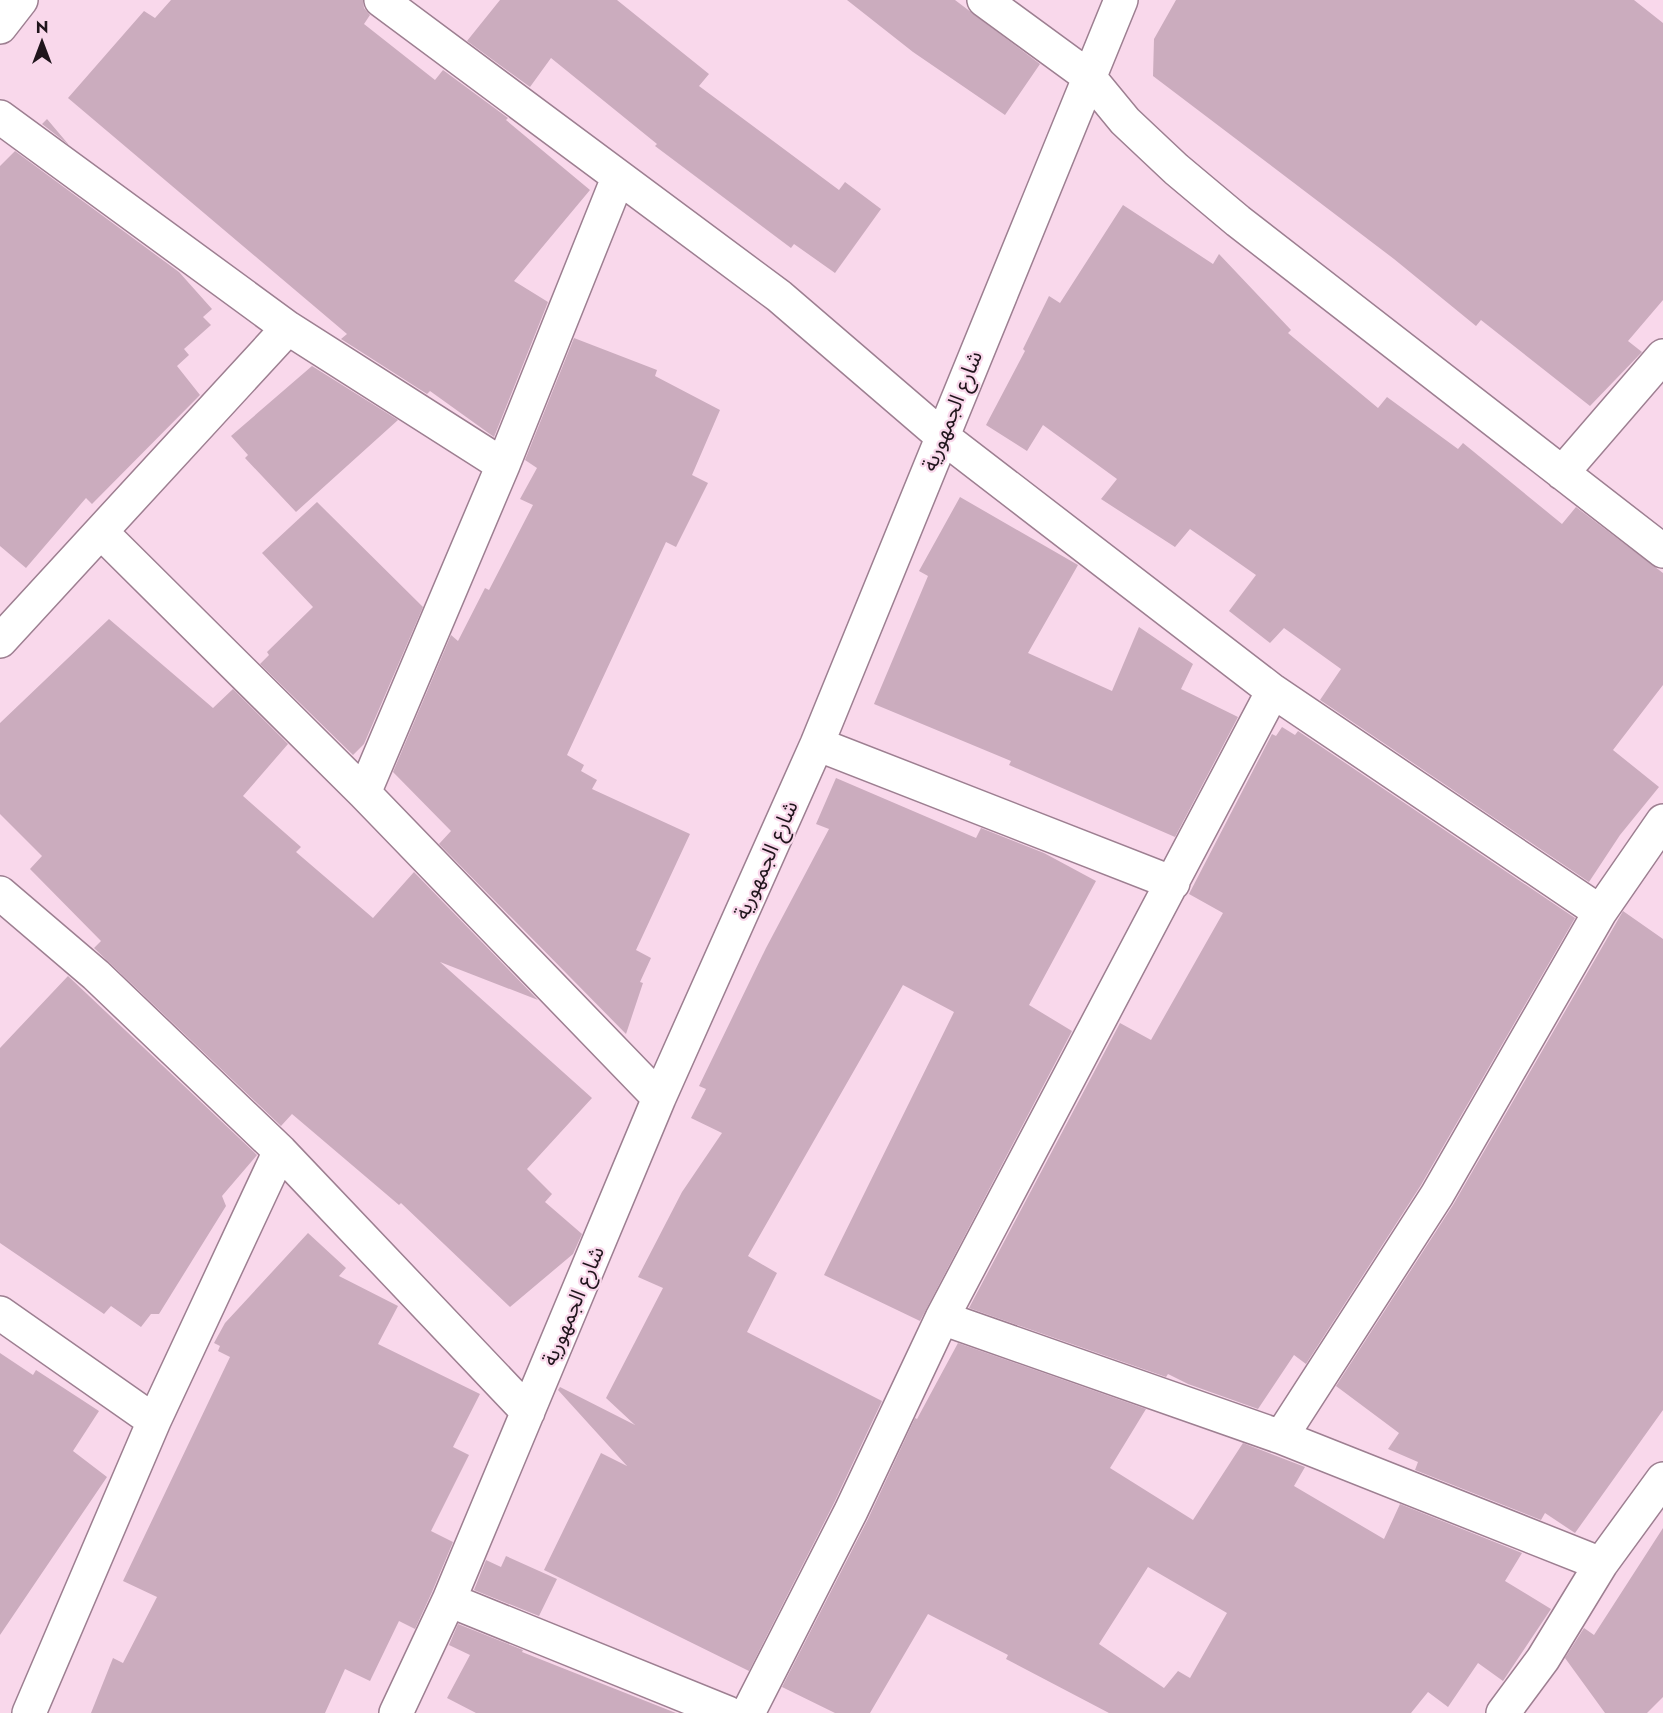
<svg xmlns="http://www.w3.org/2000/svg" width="1663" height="1713" viewBox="0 0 1663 1713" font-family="Jost,'Noto Sans Arabic',sans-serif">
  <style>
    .building { fill: #cbacbe; fill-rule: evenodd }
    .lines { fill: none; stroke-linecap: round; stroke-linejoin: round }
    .street-casing { stroke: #9d7f91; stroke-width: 36 }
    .street { stroke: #fff; stroke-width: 33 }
    .labels { text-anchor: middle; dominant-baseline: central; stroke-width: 4.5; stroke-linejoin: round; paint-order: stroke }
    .street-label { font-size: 21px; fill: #20151c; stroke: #f9d8eb }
  </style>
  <rect width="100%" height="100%" fill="#f9d8eb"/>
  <path class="building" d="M171,0h192l1,8 6,7 -6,9 71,56 8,-10 65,48 -2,2 84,70 -76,91 34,21 -54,135 -64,-46 -3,3 -86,-55 6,-5 -279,-236 76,-87 11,7z
    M500,0h117l92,74 -10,12 140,104 6,-8 36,27 -46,64 -41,-29 -3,4 -136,-102 2,-2 -106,-86 -21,29 -63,-46z
    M847,0h108l85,64 -35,51 -92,-63z
    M1176,0h458l29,23v277l-35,41 14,11 -52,54 -109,-86 -5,6 -82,-67 -241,-183 1,-37z
    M47,119l22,26 -27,-21z
    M15,151l164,121 33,37 -9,8 8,8 -27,24 5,6 -12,11 23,29 -108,109 -6,-6 -60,70 -26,-22v-380z
    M1123,205l90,59 6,-10 72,76 -3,3 90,75 9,-11 71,52 5,-6 99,81 14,-17 87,66v112l-50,65 46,37 -39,48 -31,47 -269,-182 21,-31 -57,-41 -14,15 -41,-32 27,-36 -66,-46 -15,18 -74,-48 16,-20 -74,-54 -16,26 -41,-26 39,-74 -2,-2 26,-53 11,7z
    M574,338l83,32 -2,6 65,34 -28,65 16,8 -32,64 -10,-5 -99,213 17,10 -3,6 16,9 -5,9 98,45 -54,116 15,8 -11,24 3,1 -17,51 -187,-190 12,-13 -58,-59 58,-137 7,6 27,-53 4,2 44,-85 -13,-6 17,-31 -12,-8z
    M312,366l86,54 -102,92 -51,-54 3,-3 -17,-19z
    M960,497l118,68 -50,88 84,38 27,-64 54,37 -12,25 57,28 -63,120 -166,-72 2,-4 -137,-57 54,-128 -9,-5z
    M317,502l106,105 -59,137 -11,11 -93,-91 9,-9 -2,-3 46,-45 -51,-54z
    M109,619l104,89 20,-19 55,55 -45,52 58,51 -5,5 77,66 41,-46 124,128 -98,-38 152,136 -65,71 25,25 -7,8 37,32 -9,20 -63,53 -109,-104 -2,2 -107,-91 -11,12 -187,-178 7,-7 -71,-72 12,-13 -42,-42v-91z
    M1282,727l13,8 3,-4 277,187 -154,267 -115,179 -12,-9 -36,54 -70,-25 -20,-10 -2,3 -197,-69 151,-285 31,17 72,-127 -34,-19 83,-160 4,2z
    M836,778l140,60 5,-10 63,25 52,28 -67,124 43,26 -152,290 -96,-46 130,-263 -51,-27 -155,271 29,17 -30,59 135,69 -48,102 -85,168 -205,-101 57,-117 26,13 -69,-76 2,-3 75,38 -29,-27 57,-110 -25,-11 44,-85 40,-59 -31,-15 15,-29 -7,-3 67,-138 63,-119 -13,-5z
    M1623,911l40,28v471l-88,123 -30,-20 -4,7 -126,-50 3,-8 -30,-13 11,-16 -63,-47 117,-181z
    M68,976l189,179 -35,41 4,10 -67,108h-8l-10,13 -30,-21 -7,8 -104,-71v-195z
    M308,1233l38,35 -7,8 59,30 -20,38 102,50 -27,53 16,8 -38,76 22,11 -21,50 -17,37 -16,-8 -29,60 -25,-12 -20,44h-234l22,-55 10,5 34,-66 -34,-16 107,-224 -12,-6 2,-5 -6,-3 11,-20z
    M958,1343l188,66 -36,59 83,52 50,-77 62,24 -11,19 90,53 16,-35 122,49 -17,28 46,28 -48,72 -25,-18 -30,44 -20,-15 -17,21h-302l-103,-54 2,-4 -80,-41 -58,99h-35l-53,-26 86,-168 47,-101 2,1zM1148,1567l79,46 -37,65 -12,-7 -14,17 -65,-44z
    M0,1353l33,22 3,-5 63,41 -26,40 34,26 -107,158z
    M1663,1528v169l-16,16h-42l-40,-55 19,-30 10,7z
    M506,1556l51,23 -18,37 -65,-26 12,-30 15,7z
    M458,1624l65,26 -1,2 154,61h-200l-29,-15 23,-43 -21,-10z"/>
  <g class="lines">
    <defs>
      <path id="street" d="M381,0l398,296 164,141 330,254 327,221
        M984,0l104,76 37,45 51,48 62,52 425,330
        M0,27l21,-27
        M0,117l288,211 215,137
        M1562,473l101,-117
        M102,533l262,260 295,305
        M0,641l288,-313
        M817,744l356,139
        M364,793l139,-328 115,-287
        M0,893l96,82 184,176 248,261
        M0,1313l154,108
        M942,1318l339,119 320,127
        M1281,1437l156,-242 163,-283 63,-91
        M449,1600l279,113
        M29,1713l125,-292 126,-270
        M396,1713l53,-113 210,-502 158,-354 304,-744
        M748,1713l103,-202 91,-193 331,-627
        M1503,1713l40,-54 58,-95 62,-85"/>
    </defs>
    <use href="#street" class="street-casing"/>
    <use href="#street" class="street"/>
  </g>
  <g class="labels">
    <g class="street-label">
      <text transform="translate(952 411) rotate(-68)">شارع الجمهورية</text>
      <text transform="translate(766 860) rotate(-66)">شارع الجمهورية</text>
      <text transform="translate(573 1306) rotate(-67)">شارع الجمهورية</text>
    </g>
  </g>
  <g transform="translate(42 42)" stroke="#f9d8eb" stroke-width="4.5" paint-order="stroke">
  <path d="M0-4.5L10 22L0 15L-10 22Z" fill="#20151c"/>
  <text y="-9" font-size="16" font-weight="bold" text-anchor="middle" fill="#20151c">N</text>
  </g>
</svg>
